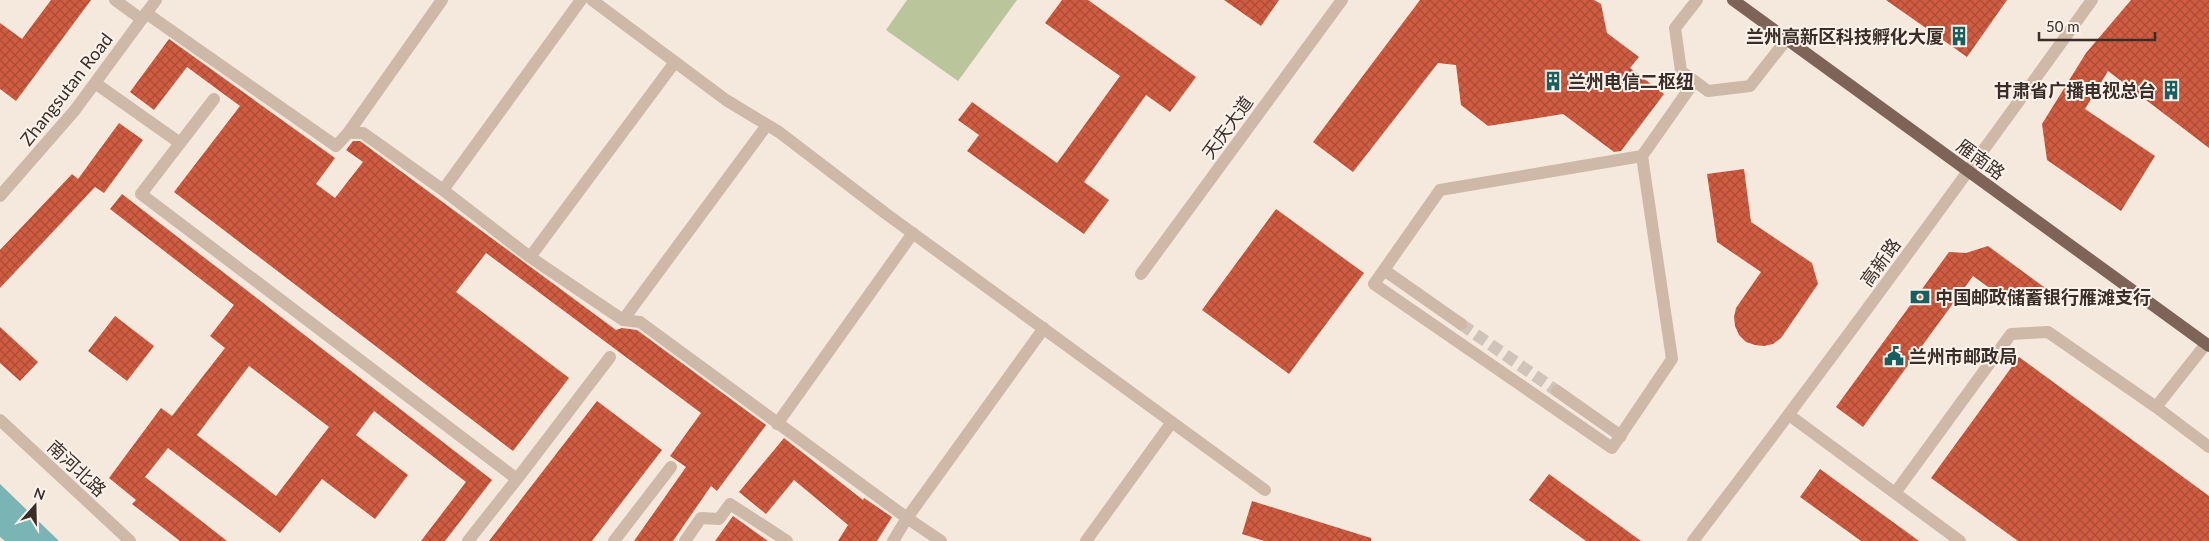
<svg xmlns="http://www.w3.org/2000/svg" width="2209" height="541" viewBox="0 0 2209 541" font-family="Lato,'Noto Sans SC',sans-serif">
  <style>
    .pitch { fill: #bac59c }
    .water { fill: #7ab4b4 }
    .building { fill: url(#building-cross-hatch); fill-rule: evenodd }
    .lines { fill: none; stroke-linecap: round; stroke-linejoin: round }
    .minor-tunnel { stroke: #d0c4ba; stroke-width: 12; stroke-dasharray: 12 6; stroke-linecap: butt }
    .minor { stroke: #ceb8a8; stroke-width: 12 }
    .major { stroke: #7e6359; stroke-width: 12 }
    .labels { text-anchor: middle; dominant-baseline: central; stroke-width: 4; stroke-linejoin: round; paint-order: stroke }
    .poi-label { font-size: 18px; font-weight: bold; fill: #3b2e29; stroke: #fbf3eb; text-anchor: start }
    .street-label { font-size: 18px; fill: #3b2e29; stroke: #fbf3eb }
  </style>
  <defs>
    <pattern id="building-cross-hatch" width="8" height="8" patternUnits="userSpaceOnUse" patternTransform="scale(1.25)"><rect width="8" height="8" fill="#d05c41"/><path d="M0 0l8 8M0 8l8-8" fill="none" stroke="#aa4c36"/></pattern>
  </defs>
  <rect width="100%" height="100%" fill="#f5e9de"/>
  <path class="pitch" d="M907,0h110l-59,81 -72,-51z"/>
  <path class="water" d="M0,484l59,57h-54l-5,-4z"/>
  <path class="building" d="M51,0h40l-75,101 -16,-12v-66l22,16z
    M1062,0h26l108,77 -26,35 -24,-17 -62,87 25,18 -25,34 -117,-83 12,-16 -21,-15 14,-18 85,61 63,-87 -75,-53z
    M1224,0h55l-18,26z
    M1420,0h174l7,4 6,29 32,24 -9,11 34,26 -43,57 -7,1 -51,-38 -75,12 -27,-21 -5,-40 -18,-2 -85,109 -40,-30z
    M1886,0h121l-40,57z
    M2131,0h78v148l-101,-77 -23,38 70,47 -34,55 -74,-51 -5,-36 44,-71z
    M169,39l166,119 -19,26 19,14 28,-36 -17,-12 7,-9h7l256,189 6,-2 15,2 129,95 -49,66 -6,-5 -38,55h-39l52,-74 -16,-11 31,-43 -215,-160 -30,39 113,86 -56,73 -339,-259 66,-86 -53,-39 -33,43 -24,-18z
    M119,123l24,17 -39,53 -9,-6 -95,101v-38l72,-76 6,5z
    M1744,169l7,53 61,41 6,21 -37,54 -8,6 -9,2 -9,-1 -9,-3 -7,-7 -4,-9 -1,-9 2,-9 25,-36 -44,-30 -10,-68z
    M122,194l370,286 -47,61h-24l45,-59 -92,-71 -18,24 52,40 -33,44 -53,-40 -42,54 -112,-85 -23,29 82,64h-47l-48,-37 4,-4 -27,-22 52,-70 11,8 53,-68 -15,-12 24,-31 -124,-96zM249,366l80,61 -53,69 -79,-61z
    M1276,209l88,64 -75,101 -87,-64z
    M1988,246l60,44 -11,15 -11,-2 -13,2 -40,-29 -110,151 -27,-20 113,-155 17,1z
    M115,316l39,30 -27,35 -39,-30z
    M0,327l38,35 -18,19 -20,-18z
    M2019,357l190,139v45h-191l-87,-63z
    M597,401l65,49 -70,91h-103z
    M784,438l79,62 1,-2 28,19 -15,24h-39l10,-16 -54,-45 -28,34 -27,-22z
    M1820,469l99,72h-58l-61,-44z
    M1549,474l92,67h-55l-57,-41z
    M1252,501l119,37v3h-107l-22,-7z
    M733,516l35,25h-53z"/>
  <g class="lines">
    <path class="minor-tunnel" d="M1461,324l96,67"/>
    <path class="minor" d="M115,0l26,19
      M592,0l134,100 53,32 106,81 380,277
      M1697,0l-22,28 6,43 27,20 42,-5 37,-47
      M146,13l190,133 12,-13h15l80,57 87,67 93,63 17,2 267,196 -14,23
      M95,83l85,60
      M214,99l-73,95 376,285 93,-122
      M348,133l94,-133
      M1642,156l30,203 -60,89 -238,-164 66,-94z
      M1642,156l52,-74
      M443,190l138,-190
      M0,196l75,-86 81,-110
      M530,257l145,-195
      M1384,270l77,54
      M1141,274l201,-274
      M623,320l144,-195
      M1557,391l64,45
      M2156,407l50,-63
      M1789,415l171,126
      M0,420l130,121
      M777,424l136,-191
      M1895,493l116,-159 37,-2 108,75 53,40
      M468,541l49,-62
      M614,541l57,-74
      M685,541l16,-23 18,1 11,-15 57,37
      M941,541l-34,-23 137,-190
      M1086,541l86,-119
      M1693,541c136,-178 268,-359 399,-541"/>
    <path class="major" d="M1733,0l476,346"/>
  </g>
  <defs>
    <symbol id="building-bare" viewBox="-9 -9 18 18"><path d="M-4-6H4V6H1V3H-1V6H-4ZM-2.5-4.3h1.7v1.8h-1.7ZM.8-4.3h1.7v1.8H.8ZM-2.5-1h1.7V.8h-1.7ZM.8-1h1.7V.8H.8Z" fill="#1a5f60" stroke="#fbf3eb" stroke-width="2.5" paint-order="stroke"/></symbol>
    <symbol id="bank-bare" viewBox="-9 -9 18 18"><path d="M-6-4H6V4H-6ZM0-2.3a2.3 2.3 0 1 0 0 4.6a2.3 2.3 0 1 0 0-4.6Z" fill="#1a5f60" stroke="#fbf3eb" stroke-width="2.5" paint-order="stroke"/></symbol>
    <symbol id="civic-bare" viewBox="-9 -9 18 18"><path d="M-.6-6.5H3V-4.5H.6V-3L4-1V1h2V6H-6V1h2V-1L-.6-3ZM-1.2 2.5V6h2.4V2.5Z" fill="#1a5f60" stroke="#fbf3eb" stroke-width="2.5" paint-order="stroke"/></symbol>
  </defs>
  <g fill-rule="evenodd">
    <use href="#building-bare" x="1945" y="22" width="28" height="28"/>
    <use href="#building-bare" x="1539" y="67" width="28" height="28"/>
    <use href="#building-bare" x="2157" y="76" width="28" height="28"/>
    <use href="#bank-bare" x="1906" y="283" width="28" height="28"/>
    <use href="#civic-bare" x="1880" y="342" width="28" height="28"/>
  </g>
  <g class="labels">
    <g class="poi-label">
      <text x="1944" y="36" text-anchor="end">兰州高新区科技孵化大厦</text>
      <text x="1568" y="81">兰州电信二枢纽</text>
      <text x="2156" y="90" text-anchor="end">甘肃省广播电视总台</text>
      <text x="1935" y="297">中国邮政储蓄银行雁滩支行</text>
      <text x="1909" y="356">兰州市邮政局</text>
    </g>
    <g class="street-label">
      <text transform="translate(66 89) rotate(-52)">Zhangsutan Road</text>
      <text transform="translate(1227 127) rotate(-54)">天庆大道</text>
      <text transform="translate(1981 159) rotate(36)">雁南路</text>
      <text transform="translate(1880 262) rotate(-54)">高新路</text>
      <text transform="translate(77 468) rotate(43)">南河北路</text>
    </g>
  </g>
  <g transform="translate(35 506) rotate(20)" stroke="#fbf3eb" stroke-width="4" paint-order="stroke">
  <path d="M0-4L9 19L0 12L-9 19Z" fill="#3b2e29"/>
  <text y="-8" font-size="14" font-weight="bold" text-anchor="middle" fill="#3b2e29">N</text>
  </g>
  <path d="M2039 32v8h116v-8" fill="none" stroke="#3b2e29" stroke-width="2.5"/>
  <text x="2046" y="32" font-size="15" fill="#3b2e29" stroke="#fbf3eb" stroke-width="4" paint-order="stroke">50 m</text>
</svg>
